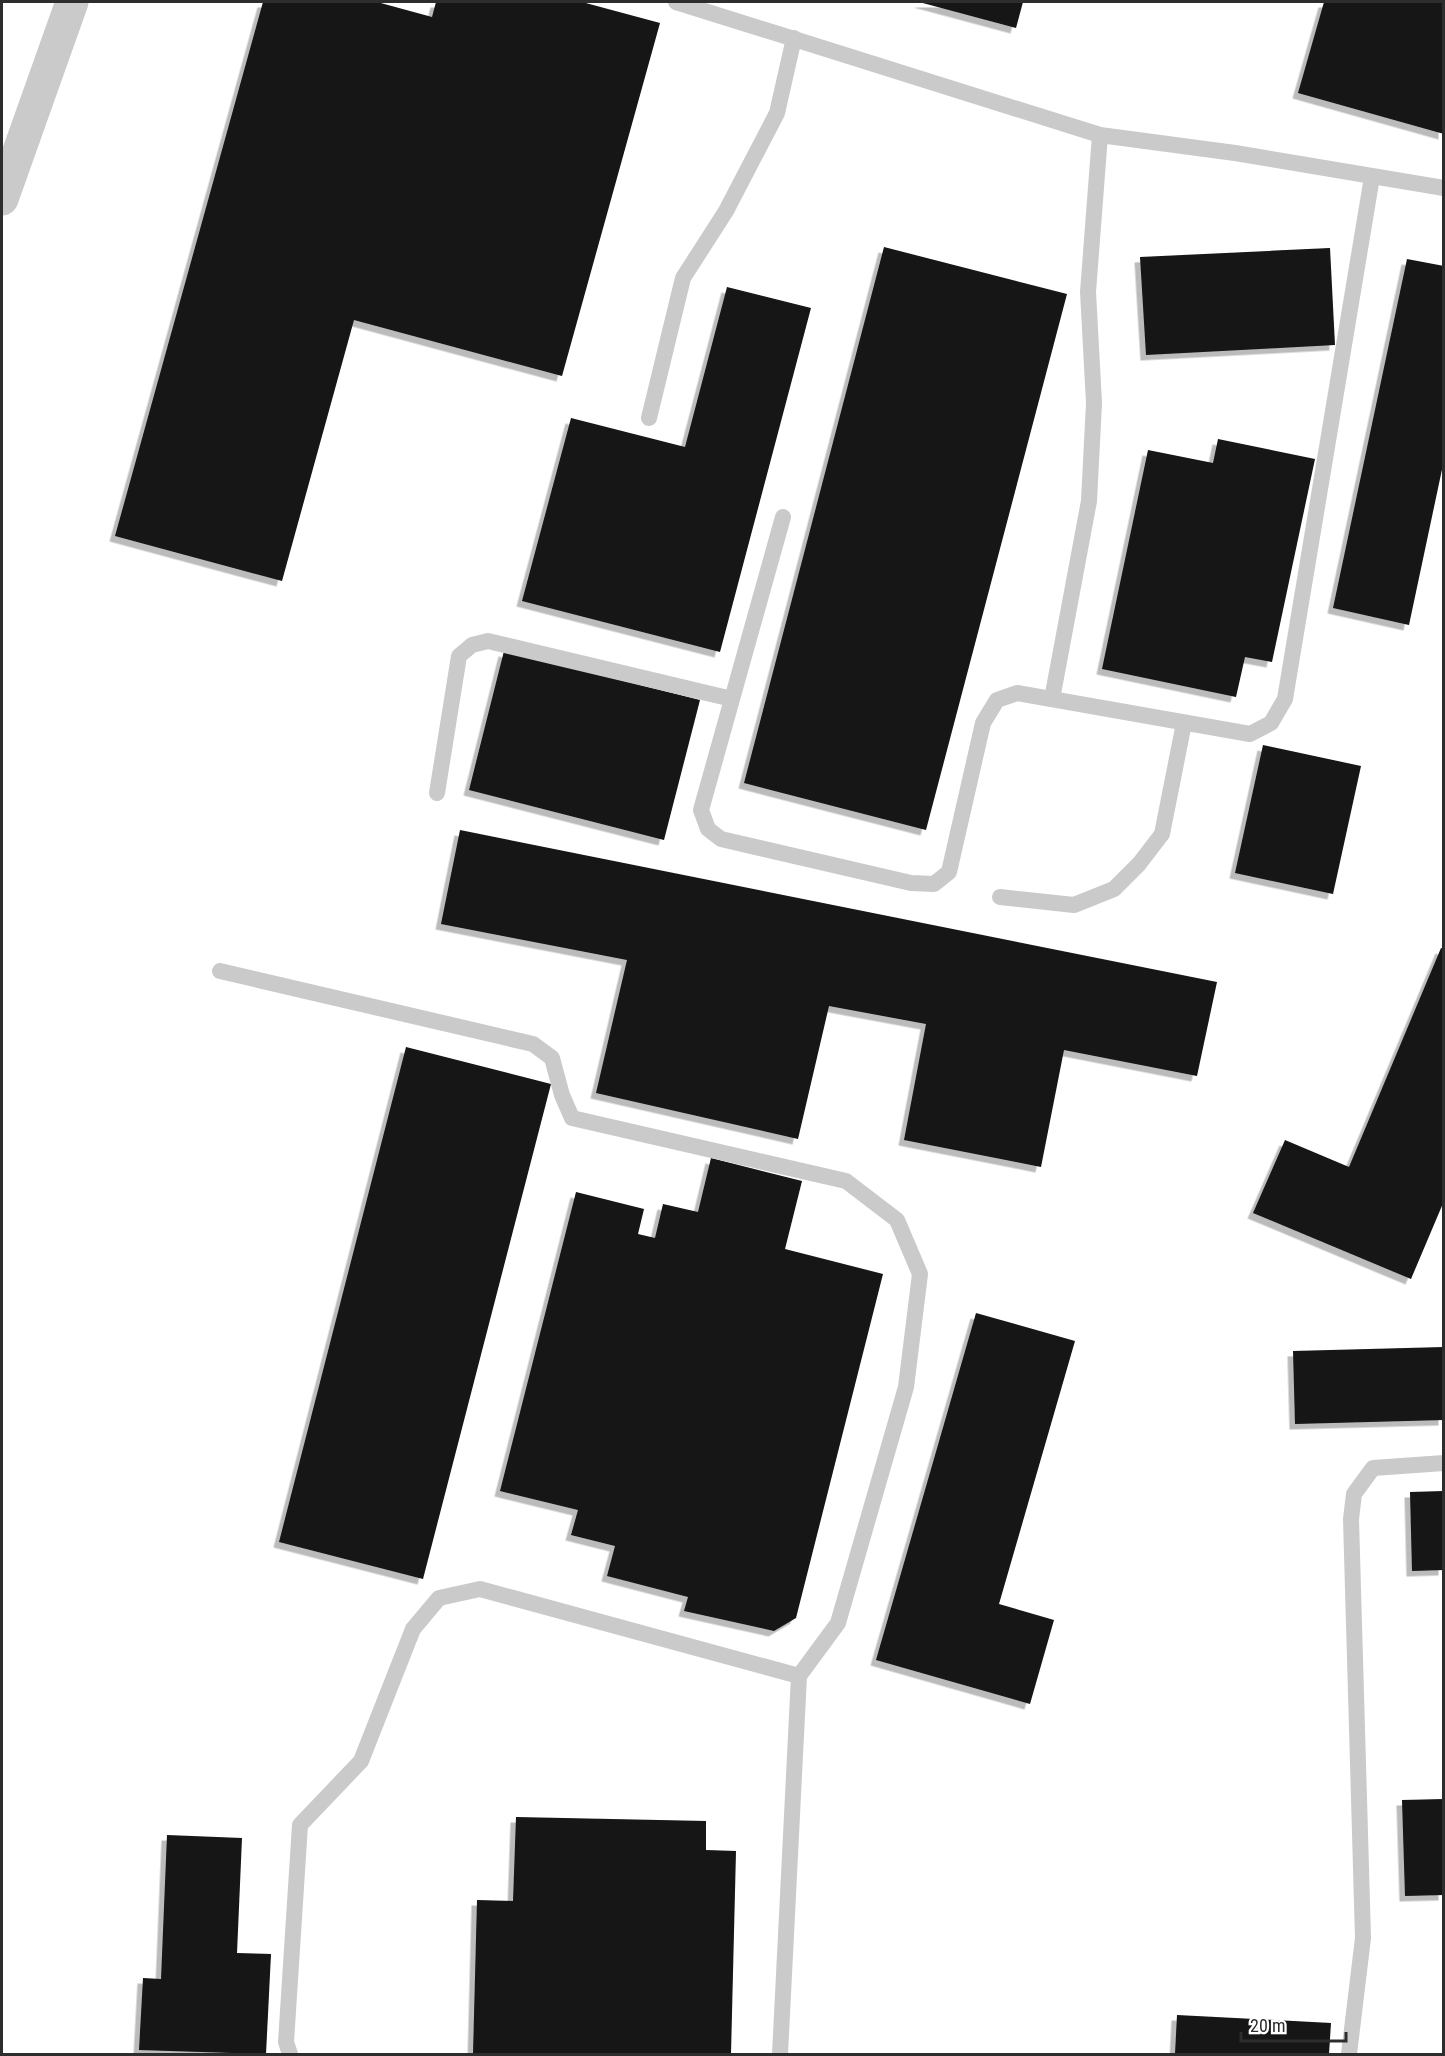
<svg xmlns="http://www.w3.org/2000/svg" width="1445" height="2056" viewBox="0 0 1445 2056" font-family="'Roboto Condensed',sans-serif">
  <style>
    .building { fill: #141414; filter: url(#shadow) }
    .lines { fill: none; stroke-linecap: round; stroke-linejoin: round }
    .service { stroke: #cacaca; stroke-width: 16 }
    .minor { stroke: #cacaca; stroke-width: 33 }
  </style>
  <defs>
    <filter id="shadow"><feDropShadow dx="-5.5" dy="5.5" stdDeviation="0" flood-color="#0004"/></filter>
  </defs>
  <rect width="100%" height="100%" fill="#fff"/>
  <path class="building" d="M263,2h114l55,15 4,-15h146l78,21 -98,353 -208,-56 -72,261 -167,-45z
    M919,2h104l-7,26z
    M1324,2h120v132l-146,-41z
    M884,247l183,47 -141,536 -182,-47z
    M1330,248l5,97 -189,10 -6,-98z
    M1407,259l37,7v194l-35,165 -76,-17z
    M727,287l84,21 -91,344 -198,-51 49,-183 114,29z
    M1218,439l97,20 -43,203 -27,-5 -9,40 -134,-28 46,-219 65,13z
    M504,651l196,49 -36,140 -195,-50z
    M1263,745l98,21 -28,128 -98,-21z
    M460,830l757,152 -20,94 -133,-26 -23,117 -137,-27 22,-116 -97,-18 -31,133 -202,-46 31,-133 -186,-36z
    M1441,948l3,1v252l-33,78 -158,-66 32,-73 64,27z
    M406,1047l145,37 -128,495 -144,-37z
    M711,1158l91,23 -17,68 98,25 -87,344 -22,13 -90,-20 4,-14 -81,-21 8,-30 -44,-11 7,-25 -78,-19 76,-299 68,17 -6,25 17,4 8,-34 35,8z
    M976,1313l99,28 -76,263 55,16 -24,84 -154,-44z
    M1444,1347v73l-149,4 -2,-73z
    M1444,1491v79l-32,1 -2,-79z
    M1444,1799v96l-39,1 -3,-96z
    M516,1817l190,4v29l30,1 -5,203h-258l4,-154 36,1z
    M167,1835l75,3 -5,115 34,1 -5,100 -127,-4 4,-72 18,1z
    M1177,2015l154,8 -2,31h-154z"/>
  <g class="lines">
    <path class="service" d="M676,2l424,133 135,18 209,35
      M649,418l34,-140 43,-67 51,-98 17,-75
      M783,517l-82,293 7,19 13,10 190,44 23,1 15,-12 34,-149 14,-23 20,-7 233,41 21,-11 14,-24 87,-522
      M1052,699l37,-198 5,-98 -6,-111 12,-157
      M437,793l22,-137 13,-11 16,-4 244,58
      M1000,897l74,8 40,-16 25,-25 23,-30 22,-111
      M220,971l313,73 19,14 10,37 10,23 274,63 51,39 23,54 -14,113 -68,236 -39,53 -19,378
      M290,2054l-4,-12 14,-217 61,-64 52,-132 26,-31 41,-9 319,87
      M1349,2054l14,-116 -12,-419 3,-25 19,-26 71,-5"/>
    <path class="minor" d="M2,199l70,-197"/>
  </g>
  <rect width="1445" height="2056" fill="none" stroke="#2d2d2d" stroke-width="6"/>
  <path d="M1241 2032v9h105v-9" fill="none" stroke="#2d2d2d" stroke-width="3"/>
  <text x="1250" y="2032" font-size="18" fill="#2d2d2d" stroke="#ffffff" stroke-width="4.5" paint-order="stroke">20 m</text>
</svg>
